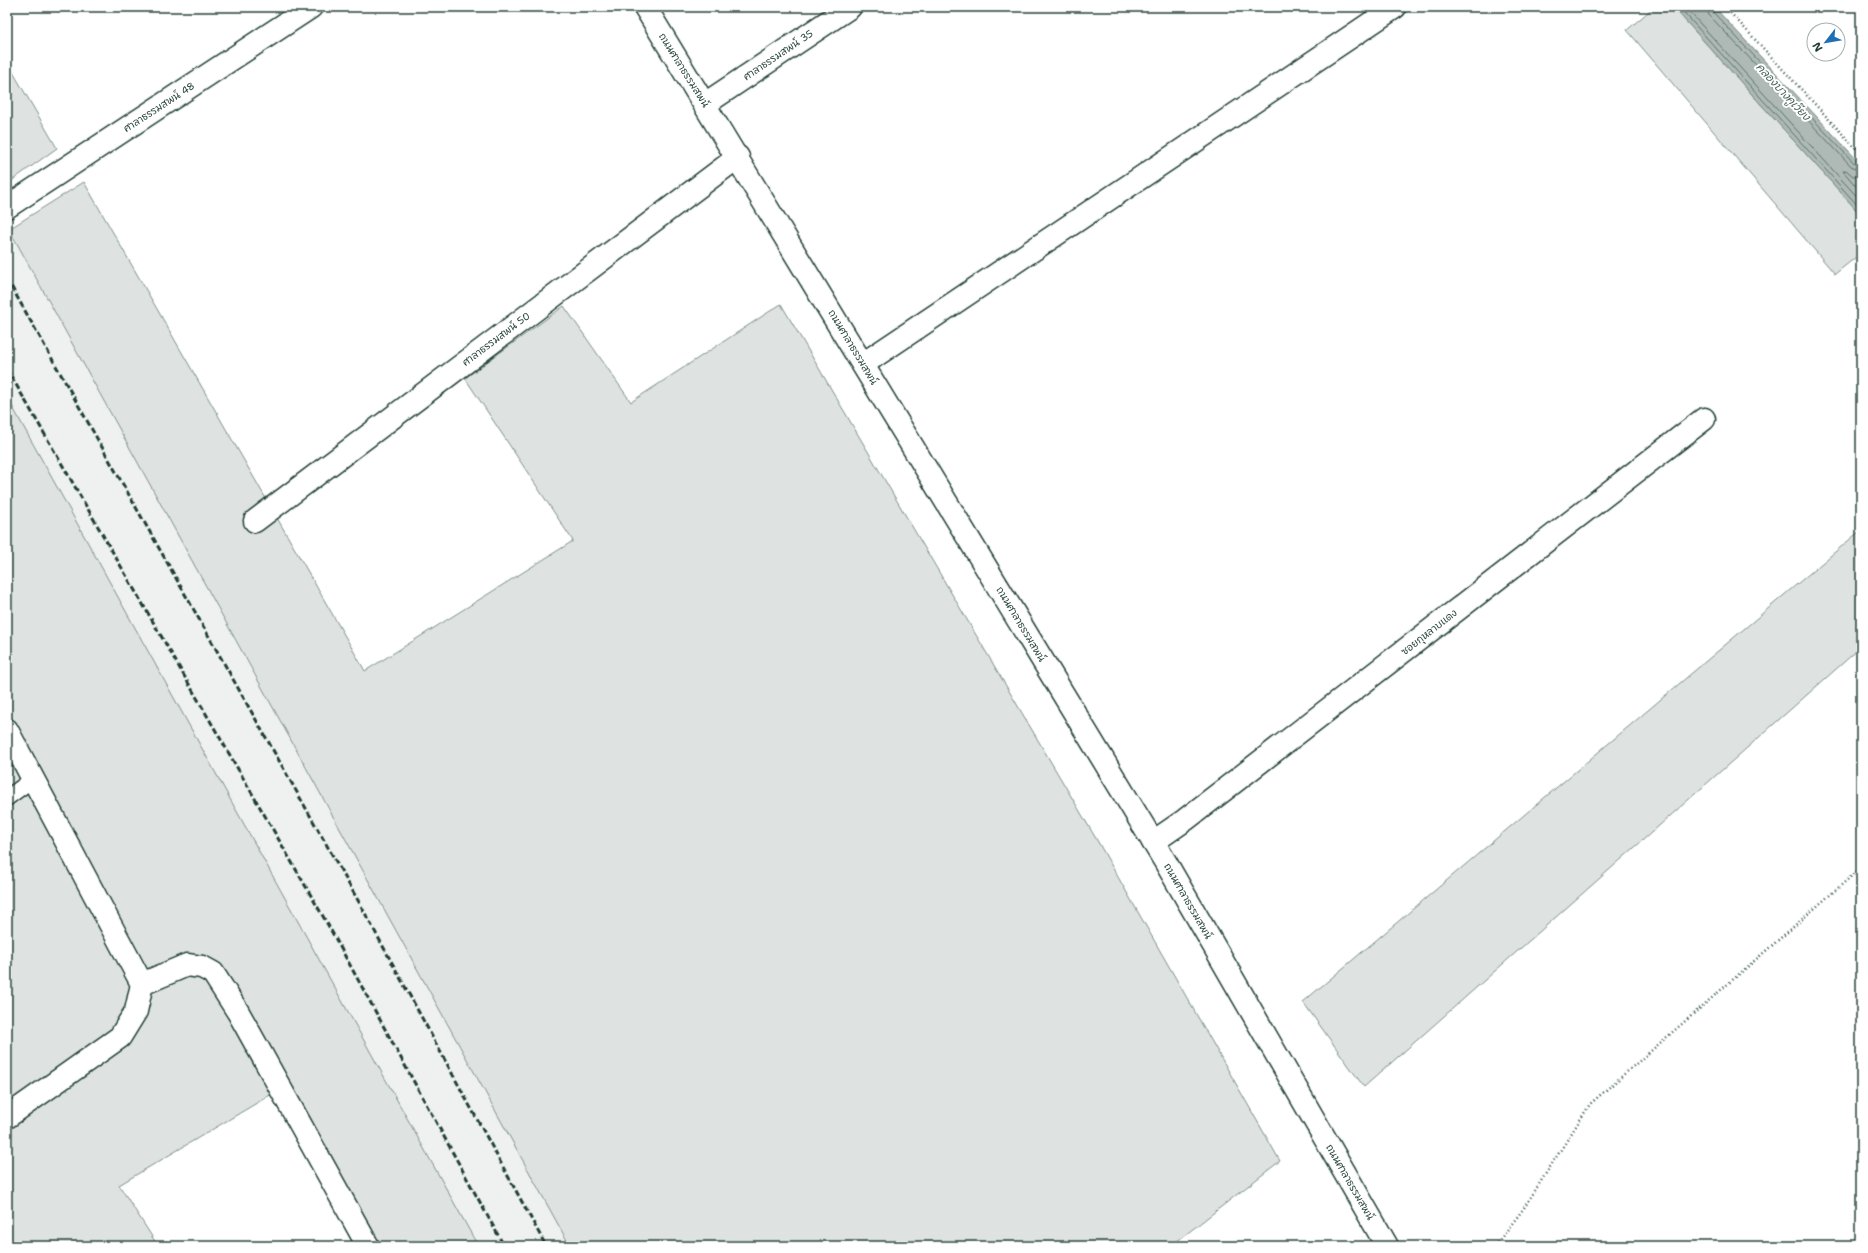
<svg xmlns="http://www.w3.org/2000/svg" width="1868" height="1253" viewBox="0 0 1868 1253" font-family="'Shantell Sans','Playpen Sans Thai',sans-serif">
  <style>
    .built { fill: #eef1f0 }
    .green { fill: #dee3e2; stroke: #7e908b }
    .water { fill: #afbab7; stroke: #758883 }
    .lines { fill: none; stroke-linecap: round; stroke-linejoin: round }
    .shore { stroke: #596f68; stroke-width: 1 }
    .lane-casing { stroke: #1f3d34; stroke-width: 18 }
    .street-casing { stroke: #1f3d34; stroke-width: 25 }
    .secondary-casing { stroke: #1f3d34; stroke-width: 25 }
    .path { stroke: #1f3d34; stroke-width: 2.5; stroke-dasharray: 1 3; stroke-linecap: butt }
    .lane { stroke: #fff; stroke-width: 15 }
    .street { stroke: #fff; stroke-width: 22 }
    .secondary { stroke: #fff; stroke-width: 22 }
    .rail { stroke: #1f3d34; stroke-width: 3; stroke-dasharray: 6 3; stroke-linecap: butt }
    .labels { text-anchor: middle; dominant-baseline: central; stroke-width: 4; stroke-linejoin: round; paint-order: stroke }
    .street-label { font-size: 10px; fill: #1f3d34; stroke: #fff }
    .water-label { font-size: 11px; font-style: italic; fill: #4a625b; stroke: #fff }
  </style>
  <rect width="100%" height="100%" fill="#fff"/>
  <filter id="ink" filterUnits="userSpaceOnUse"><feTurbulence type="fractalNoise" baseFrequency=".025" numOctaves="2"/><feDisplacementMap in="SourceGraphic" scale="8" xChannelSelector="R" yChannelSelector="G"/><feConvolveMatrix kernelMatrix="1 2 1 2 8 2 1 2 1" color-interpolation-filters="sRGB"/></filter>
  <g filter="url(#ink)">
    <path class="built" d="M7,226l386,698 177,322h-92l-471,-849z"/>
    <path class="green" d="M1654,7h19l188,208v38l-26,21 -208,-244z
      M7,62l50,86 -50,36z
      M84,182l281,489 208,-130 -108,-163 99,-72 67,96 150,-98 317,538 182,319 -109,85h-601l-561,-1017z
      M7,397l471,849h-100l-91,-161 -168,100 39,61h-151z
      M1861,530v117l-497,440 -61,-85z"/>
    <path class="water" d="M1673,7h41l147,157v51z"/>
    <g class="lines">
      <path class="shore" d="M1679,7l182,202
        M1685,7l176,194
        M1706,7l3,8 144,153 8,3
        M1711,7l1,4 144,154 5,1
        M1861,177l-8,-1 -7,-6 -3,1 18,21"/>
      <defs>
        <path id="lane" d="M7,798l26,-19"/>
        <path id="street" d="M705,104l145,-97
          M863,364l532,-357
          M255,521l483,-364
          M7,730l135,254 -6,27 -16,26 -113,80
          M1153,842l32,-22 519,-401
          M142,984l45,-19 15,2 11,6 25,39 130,234"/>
        <path id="secondary" d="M645,7l521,856 221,383
          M7,207l304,-200"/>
      </defs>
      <use href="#lane" class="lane-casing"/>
      <use href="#street" class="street-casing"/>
      <use href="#secondary" class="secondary-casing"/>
      <path class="path" d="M1725,7l136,147
        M1495,1246l29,-38 66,-104 271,-236"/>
      <use href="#lane" class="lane"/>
      <use href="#street" class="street"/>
      <use href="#secondary" class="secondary"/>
      <path class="rail" d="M7,279l353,625 186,342
        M7,369l321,556 176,321"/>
    </g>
  </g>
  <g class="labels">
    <g class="street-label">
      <text transform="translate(778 55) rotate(-34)">ศาลาธรรมสพน์ 35</text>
      <text transform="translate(684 70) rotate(58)">ถนนศาลาธรรมสพน์</text>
      <text transform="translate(159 107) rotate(-33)">ศาลาธรรมสพน์ 48</text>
      <text transform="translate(496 339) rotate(-37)">ศาลาธรรมสพน์ 50</text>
      <text transform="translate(853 347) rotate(59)">ถนนศาลาธรรมสพน์</text>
      <text transform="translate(1021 624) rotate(59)">ถนนศาลาธรรมสพน์</text>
      <text transform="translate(1429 632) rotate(-38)">ซอยกุหลาบแดง</text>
      <text transform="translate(1188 901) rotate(60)">ถนนศาลาธรรมสพน์</text>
      <text transform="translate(1350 1182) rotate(60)">ถนนศาลาธรรมสพน์</text>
    </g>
    <g class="water-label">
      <text transform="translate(1783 92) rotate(47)">คลองบางคูเวียง</text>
    </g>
  </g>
  <rect width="1868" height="1253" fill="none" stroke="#fff" stroke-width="24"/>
  <rect x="12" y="12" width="1844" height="1229" fill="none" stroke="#1f3d34" stroke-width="1.5" filter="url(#ink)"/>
  <g transform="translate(1826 42) rotate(239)"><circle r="19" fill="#ffffff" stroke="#a5b1ae"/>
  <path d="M0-3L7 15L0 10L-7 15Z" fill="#1f6fb2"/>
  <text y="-6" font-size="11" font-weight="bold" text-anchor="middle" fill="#1f3d34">N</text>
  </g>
</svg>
